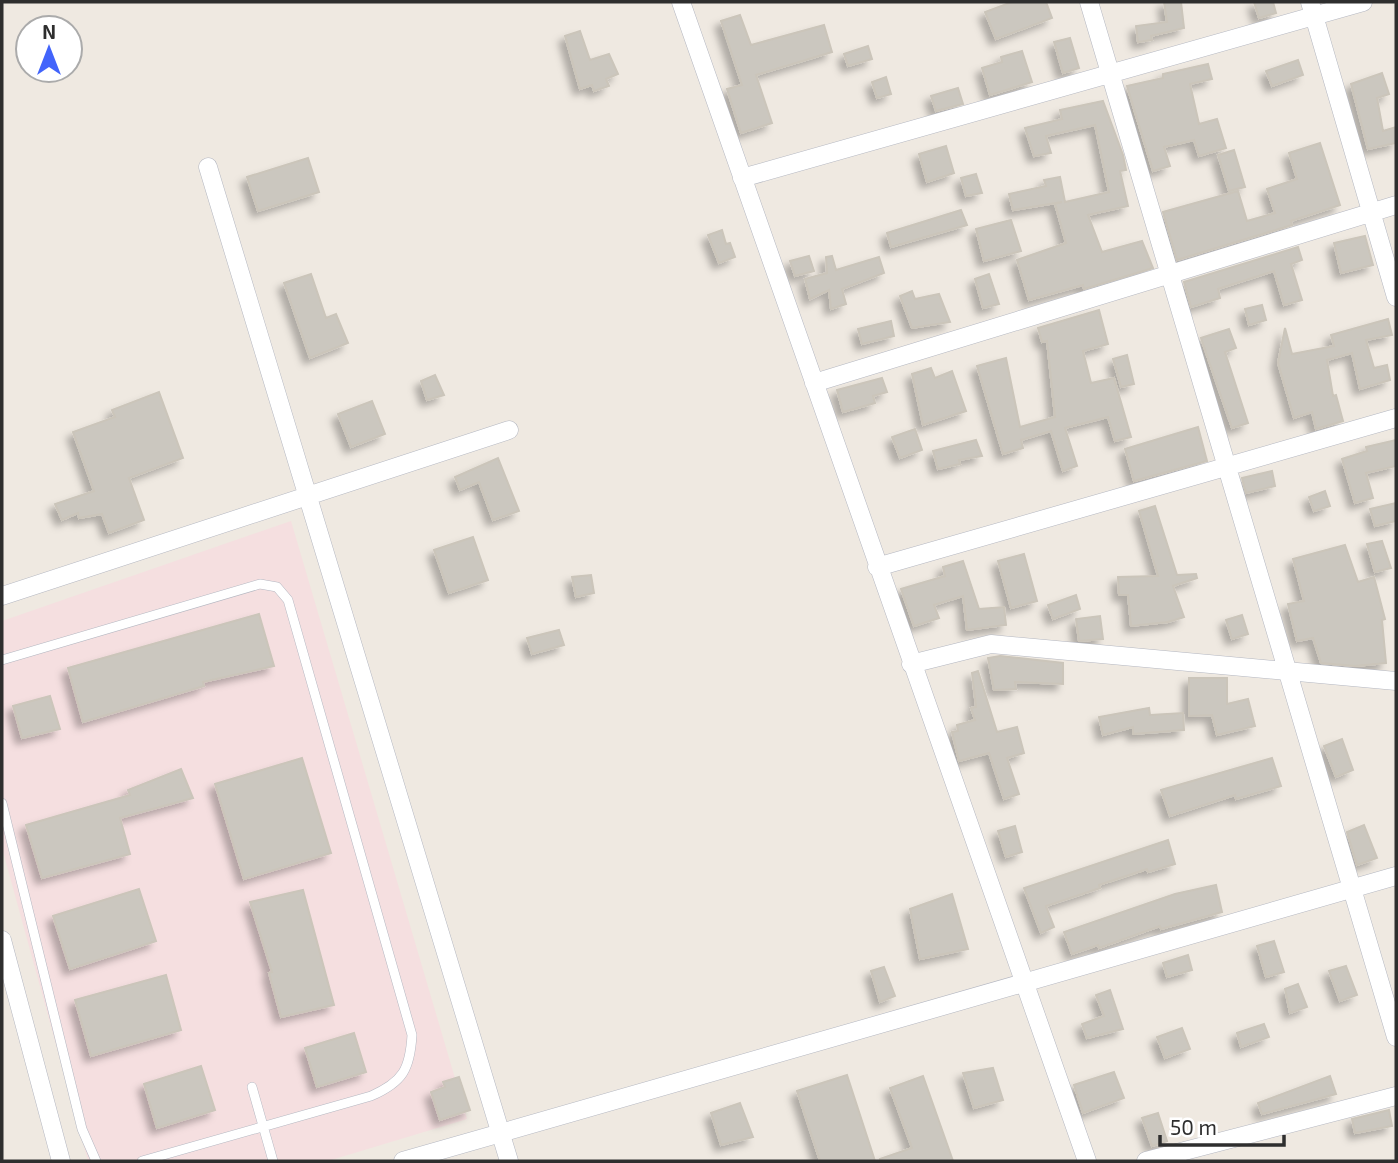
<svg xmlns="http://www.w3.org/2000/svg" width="1398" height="1163" viewBox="0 0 1398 1163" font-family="'Exo 2',sans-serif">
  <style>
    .medical { fill: #f5dfe0 }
    .building { fill: #cbc7bf; stroke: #cbc5ba; stroke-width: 2; filter: url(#shadow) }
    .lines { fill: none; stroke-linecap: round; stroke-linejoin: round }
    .lane-casing { stroke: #b4b7c1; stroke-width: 10 }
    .street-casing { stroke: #b4b7c1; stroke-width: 19 }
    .lane { stroke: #fff; stroke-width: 9 }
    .street { stroke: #fff; stroke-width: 18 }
  </style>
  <defs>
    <filter id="shadow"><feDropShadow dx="-6" dy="6" stdDeviation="3.5" flood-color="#0004"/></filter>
  </defs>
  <rect width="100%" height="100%" fill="#efe9e1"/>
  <path class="medical" d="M291,521l176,598 -139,42h-240l-86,-313v-227z"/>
  <path class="building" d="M1012,2h34l6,16 -56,21 -11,-27z
    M1164,2h17l3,26 -33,8 1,4 -14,2 -2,-16 31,-4z
    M1254,2h19l3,11 -17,5z
    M740,15l11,30 73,-20 8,27 -76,23 16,48 -31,10 -14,-44 15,-4 -21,-64z
    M580,31l10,29 19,-6 9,20 -12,5 3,7 -15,5 -2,-6 -12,4 -15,-53z
    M1070,38l9,30 -16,5 -9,-31z
    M868,46l4,13 -24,7 -4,-12z
    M1022,51l10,31 -42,13 -8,-27 20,-6 -1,-5z
    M1298,60l5,15 -31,11 -6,-15z
    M1208,64l4,15 -22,5 9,40 18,-5 9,29 -27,8 -5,-16 -30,7 6,19 -17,5 -26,-85 36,-8v-4z
    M1382,73l7,21 -12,4 6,33 13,-4v16l-28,6 -17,-65z
    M886,77l5,17 -14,4 -5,-16z
    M958,88l5,16 -27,7 -5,-15z
    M1103,101l20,54 3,15 -6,1 8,35 -40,9 14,37 40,-11 11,27 -69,21 -1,-4 -54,15 -12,-40 49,-17 -11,-39 7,-2 -49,8 -4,-16 37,-8 -2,-6 16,-3 5,25 44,-10 -14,-67 -49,11 5,17 -17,3 -9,-28 37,-9 -2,-9z
    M1320,143l20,62 -49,16 1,4 -115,35 -14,-48 75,-21 9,30 28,-8 -8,-24 30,-10 -8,-26z
    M946,146l8,27 -27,9 -8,-28z
    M1234,150l11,37 -16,4 -11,-36z
    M308,158l11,34 -61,19 -11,-34z
    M976,174l6,19 -16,3 -5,-18z
    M961,210l6,15 -76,22 -4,-14z
    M1011,220l10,31 -37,10 -8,-32z
    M722,230l4,14 4,-1 5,14 -16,6 -11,-28z
    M1365,236l8,29 -32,8 -7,-30z
    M1298,247l4,13 -11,4 11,36 -18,5 -10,-34 -56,18 2,9 -29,9 -7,-25z
    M809,256l5,15 -19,5 -5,-15z
    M832,256l4,14 43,-13 5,16 -42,16 4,15 -15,5 -2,-19 -19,9 -5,-20 22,-6 -1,-16z
    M311,274l15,44 10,-4 12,29 -38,15 -26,-75z
    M989,274l10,30 -16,4 -8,-29z
    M912,291l3,8 24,-5 11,28 -38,6 -12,-32z
    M1262,305l4,15 -17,5 -4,-16z
    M1099,310l9,34 -25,7 8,32 23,-5 17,59 -16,4 -7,-24 -43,11 12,38 -14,5 -12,-40 -30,9 2,8 -20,6 -26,-88 29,-8 14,69 35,-10 -8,-76 -5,1 -4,-14z
    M1388,319l4,16 -26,5 8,28 13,-3 3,15 -30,9 -8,-36 -25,7 6,36 3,-1 7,26 -27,8 -4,-17 -18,6 -16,-55 7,-35 7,26 42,-8 -3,-11z
    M891,321l3,15 -32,8 -4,-15z
    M1229,329l7,19 -11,4 23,71 -16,5 -31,-90z
    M1127,355l7,29 -13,3 -8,-28z
    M931,368l4,10 17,-7 14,40 -43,14 -11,-51z
    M435,375l9,20 -17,5 -6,-19z
    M882,378l5,14 -14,4 2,7 -32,9 -6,-22z
    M159,392l24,66 -54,20 15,42 -35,13 -7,-19 -23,4 -1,-5 -16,7 -7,-16 39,-13 -21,-59 42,-15 -3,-7z
    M372,401l13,33 -34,13 -13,-33z
    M1198,427l9,34 -73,20 -9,-32z
    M915,429l7,21 -22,8 -8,-21z
    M976,440l6,16 -23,4 1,4 -22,5 -5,-18z
    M1396,440v26l-30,7 7,25 -18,5 -13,-44 25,-8 -1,-4z
    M498,458l21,53 -26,9 -14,-38 -19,8 -5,-13z
    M1272,471l3,15 -29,7 -4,-15z
    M1325,491l5,15 -16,5 -5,-14z
    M1396,503v18l-21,5 -5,-17z
    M1155,506l22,69 19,-1 1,4 -24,8 11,31 -16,5 -37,4 -3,-31h-9l-1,-18 40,-1 -19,-65z
    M473,537l15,43 -39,13 -15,-43z
    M1382,541l9,27 -16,4 -8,-28z
    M1345,545l13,37 16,-5 11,42 -3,1 4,43 -31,3 -34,-3 -8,-25 -16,3 -9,-37 16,-3 -11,-42z
    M1024,554l13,47 -26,7 -13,-47z
    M963,561l16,48 25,-2 2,18 -39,5 -4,-34 -29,9 5,13 -25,8 -13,-37 44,-13 -2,-9z
    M591,575l3,18 -18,4 -4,-20z
    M1076,595l4,14 -27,10 -5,-14z
    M259,614l15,52 -71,16 1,4 -121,36 -15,-54z
    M1242,615l6,19 -16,5 -6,-19z
    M1100,616l3,23 -24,2 -3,-22z
    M559,630l5,15 -32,9 -5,-16z
    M1000,656l63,7v21l-48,-2 1,7 -22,1 -6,-32z
    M978,671l19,61 20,-5 7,26 -17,5 12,36 -15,5 -15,-46 -30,8 -7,-29 6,-1 -1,-6 18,-5 -4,-12 5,-1 -4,-34z
    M1189,678h38v26l21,-5 7,27 -38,9 -5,-20 -23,1z
    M50,696l10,33 -38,9 -9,-32z
    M1149,708l1,7 33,-2 1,17 -51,4v-7l-30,8 -4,-18z
    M1342,739l11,31 -17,7 -12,-31z
    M302,758l29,95 -87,26 -29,-95z
    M1272,758l9,28 -45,13 -1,-4 -65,21 -9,-26z
    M181,769l12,29 -73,20 10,36 -88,24 -16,-53 104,-30 -2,-5z
    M1364,825l13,33 -20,7 -10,-33z
    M1015,826l7,26 -16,5 -8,-26z
    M1168,840l7,24 -27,8 -1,-3 -48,16 1,3 -54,18 8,21 -13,6 -17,-45z
    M1216,885l6,27 -61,17 -1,-3 -61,22 -1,-3 -26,9 -8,-22 111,-38z
    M139,889l17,52 -86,28 -17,-53z
    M303,890l31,115 -53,12 -12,-44 3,-1 -22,-70z
    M952,894l16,55 -48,10 -10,-50z
    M1274,941l10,31 -18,5 -9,-31z
    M1188,955l4,15 -25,7 -4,-14z
    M1346,966l11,29 -17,6 -11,-30z
    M884,967l11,29 -15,6 -9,-31z
    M166,975l15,55 -90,26 -16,-56z
    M1298,984l9,23 -17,6 -5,-24z
    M1110,990l13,39 -36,9 -5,-14 22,-8 -8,-21z
    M1264,1024l5,13 -28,10 -4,-14z
    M1182,1028l8,21 -25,9 -8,-21z
    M354,1033l12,39 -49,15 -12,-39z
    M201,1066l14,44 -58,18 -13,-44z
    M993,1068l10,32 -29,8 -11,-35z
    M1114,1072l10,26 -41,15 -9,-28z
    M847,1075l28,86h-55l-23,-70z
    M923,1076l30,85h-73v-2l32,-11 -22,-60z
    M1330,1076l6,18 -74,20 -4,-11z
    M459,1077l11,33 -30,10 -9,-28 14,-5 -2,-5z
    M740,1103l13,34 -32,8 -10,-32z
    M1389,1110l3,16 -37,7 -3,-14z
    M1158,1113l9,28 -15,5 -10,-28z"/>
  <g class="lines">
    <defs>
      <path id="lane" d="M2,660l258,-76 17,3 11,13 124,435c-2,34 -9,47 -41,61l-229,65
        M2,803l80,326 14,32
        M252,1087l21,74"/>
      <path id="street" d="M681,2l406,1159
        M1089,2l307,1035
        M1310,2l86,295
        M208,167l301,994
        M742,178l621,-176
        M814,383l582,-178
        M877,567l519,-149
        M2,596l507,-166
        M911,664l80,-20 405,37
        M2,940l59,221
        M403,1161l993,-285
        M1146,1161l250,-65"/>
    </defs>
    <use href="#lane" class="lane-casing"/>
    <use href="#street" class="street-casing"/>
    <use href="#lane" class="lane"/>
    <use href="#street" class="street"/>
  </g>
  <rect width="1398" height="1163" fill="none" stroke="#2e2e2e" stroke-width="7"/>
  <g transform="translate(49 49)"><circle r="33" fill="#ffffff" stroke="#ababab" stroke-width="2"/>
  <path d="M0-5L12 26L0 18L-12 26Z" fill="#4264fb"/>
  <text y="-10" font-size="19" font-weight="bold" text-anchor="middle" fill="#2e2e2e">N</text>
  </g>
  <path d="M1160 1135v10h124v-10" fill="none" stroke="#2e2e2e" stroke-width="3.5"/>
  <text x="1170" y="1135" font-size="21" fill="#2e2e2e" stroke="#ffffff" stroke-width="5" paint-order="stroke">50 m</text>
</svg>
